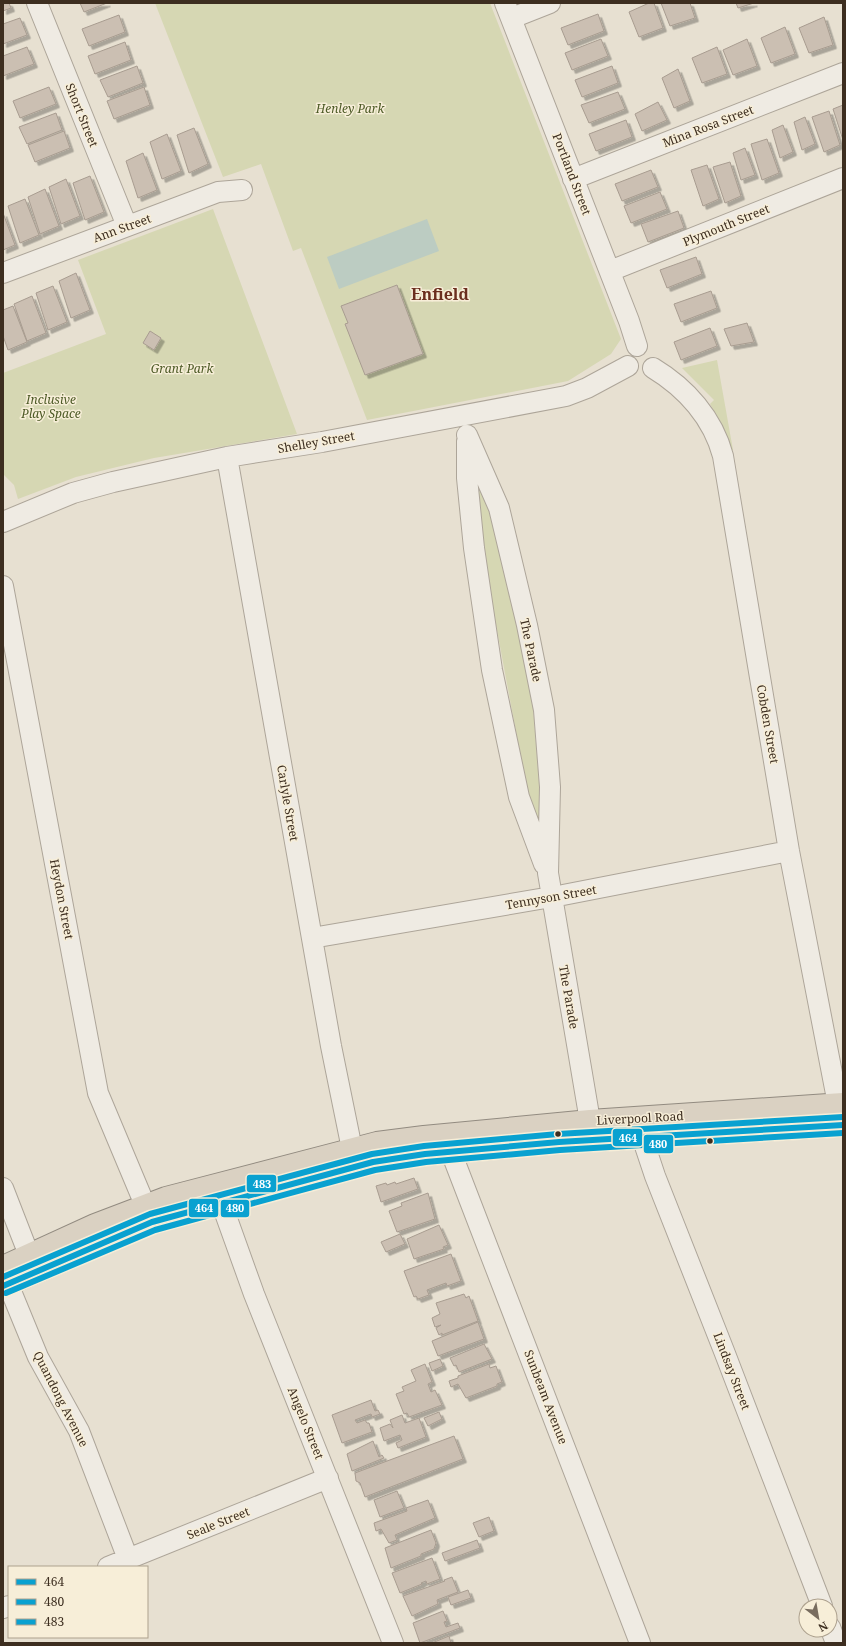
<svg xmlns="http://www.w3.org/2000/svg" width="846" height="1646" viewBox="0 0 846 1646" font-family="'Noto Serif',serif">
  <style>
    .green { fill: #d6d7b3 }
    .water { fill: #bcccc2 }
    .building { fill: #cbbfb2; stroke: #a89c90; filter: url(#shadow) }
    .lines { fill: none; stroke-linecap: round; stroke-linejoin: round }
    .minor-casing { stroke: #ada599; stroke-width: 22 }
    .highway-casing { stroke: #928b80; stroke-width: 24 }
    .minor { stroke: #efebe3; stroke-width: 20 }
    .highway { stroke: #dad1c2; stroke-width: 22 }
    .bus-1-casing { stroke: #f7eed8; stroke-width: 9 }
    .bus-2-casing { stroke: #f7eed8; stroke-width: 9 }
    .bus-3-casing { stroke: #f7eed8; stroke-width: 9 }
    .bus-1 { stroke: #09a1d0; stroke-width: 6 }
    .bus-2 { stroke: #09a1d0; stroke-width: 6 }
    .bus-3 { stroke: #09a1d0; stroke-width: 6 }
    .bus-dot { fill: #3d2e20; stroke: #f7eed8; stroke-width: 1.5 }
    .labels { text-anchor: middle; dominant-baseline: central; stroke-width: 3; stroke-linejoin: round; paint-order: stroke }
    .park-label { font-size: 12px; font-style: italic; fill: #4d5a26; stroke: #f7eed8 }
    .street-label { font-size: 12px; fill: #3d2e20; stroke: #f7eed8 }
    .district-label { font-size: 16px; font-weight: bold; fill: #6b2e1e; stroke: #f7eed8 }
    .line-badge { stroke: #f7eed8; stroke-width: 1.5 }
    .badge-label { font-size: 11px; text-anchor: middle; font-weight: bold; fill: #fff }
  </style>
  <defs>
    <filter id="shadow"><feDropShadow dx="3.5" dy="3.5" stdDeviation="0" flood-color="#0004"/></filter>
  </defs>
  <rect width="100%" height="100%" fill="#e7e0d1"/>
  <path class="green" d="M155,3h335l131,336 -10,15 -43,27 -201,39 -66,-172 -8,3 -32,-87 -38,13z
    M213,209l84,225 -143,24 -78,19 -58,22 -4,-14 -10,-10 -1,-102 103,-39 -28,-74z
    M717,360l16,90h-1l-11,-27 -11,-19 4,-4 -32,-32z
    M477,491l11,3 44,200 11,139 -14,-32 -36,-192z"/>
  <path class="water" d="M427,219l12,32 -100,38 -12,-32z"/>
  <path class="building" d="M3,3h6l2,5 -8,3z
    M80,3h27l-23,9z
    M649,3h5l9,25 -24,9 -10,-25z
    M661,3h29l5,15 -25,8z
    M736,3h18l-16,5z
    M598,14l6,17 -36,14 -7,-17z
    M119,15l6,17 -36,14 -7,-17z
    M824,17l9,28 -24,8 -10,-25z
    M20,18l7,17 -24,9v-20z
    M785,27l10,27 -24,9 -10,-25z
    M601,39l7,17 -36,14 -7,-17z
    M747,39l10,27 -24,9 -10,-25z
    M125,42l6,18 -36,14 -7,-18z
    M27,47l7,17 -31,12v-20z
    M717,47l10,27 -25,9 -10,-25z
    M137,66l6,17 -35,14 -8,-17z
    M612,66l6,17 -36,14 -7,-17z
    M678,69l12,32 -16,7 -12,-30z
    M49,87l7,17 -36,14 -7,-17z
    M144,87l6,18 -36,14 -7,-18z
    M618,92l7,17 -36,14 -8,-18z
    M658,102l9,18 -25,11 -7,-17z
    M843,105v35l-10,-31z
    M829,111l11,34 -16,7 -12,-35z
    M56,113l6,17 -35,14 -8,-17z
    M805,117l10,27 -13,6 -8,-28z
    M626,120l6,17 -36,14 -7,-17z
    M783,125l10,27 -13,6 -8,-28z
    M194,128l14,36 -19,9 -12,-38z
    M64,131l6,17 -35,14 -7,-17z
    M167,134l14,37 -19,8 -12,-37z
    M767,139l12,34 -17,7 -11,-36z
    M745,148l10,27 -14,5 -8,-27z
    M143,153l14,37 -19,8 -12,-37z
    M730,162l11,34 -16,7 -12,-36z
    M707,165l12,34 -16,7 -12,-36z
    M651,170l7,17 -36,14 -7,-17z
    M90,176l14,36 -19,8 -12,-37z
    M66,179l14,37 -19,8 -12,-37z
    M45,189l14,37 -19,8 -12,-37z
    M660,192l7,17 -36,14 -7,-17z
    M25,199l14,36 -19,8 -12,-37z
    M678,211l6,17 -36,14 -7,-18z
    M3,213l12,32 -12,5z
    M696,257l6,17 -35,14 -7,-18z
    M76,273l14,37 -19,8 -12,-37z
    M397,285l26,69 -58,21 -20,-51 3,-1 -7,-17z
    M53,286l14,36 -19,8 -12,-37z
    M711,291l6,17 -36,14 -7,-18z
    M32,296l14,37 -19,8 -13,-37z
    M13,306l14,36 -19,8 -5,-14v-26z
    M747,323l7,19 -23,4 -7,-17z
    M710,328l7,18 -36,14 -7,-18z
    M150,331l11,7 -7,12 -11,-7z
    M414,1178l4,11 -37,13 -5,-16 10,-3 1,2 8,-3 1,2z
    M428,1193l7,26 -38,13 -8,-21 13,-5 -1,-3z
    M439,1225l9,20 -5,2 1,2 -30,10 -7,-20z
    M400,1234l5,10 -19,8 -5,-10z
    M451,1254l10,27 -14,5 -1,-3 -19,7 2,5 -11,4 -2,-3 -2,1 -10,-26z
    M464,1294l2,4 3,-2 9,25 -36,14v-2l-3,2 -3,-7 5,-3 -6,2 -3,-9 8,-4 -4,-11z
    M478,1322l6,17 -46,17 -6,-15z
    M484,1344l8,15 -33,13 -3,-7 -2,1 -4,-8z
    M440,1359l3,7 -11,5 -3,-8z
    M425,1364l7,18 -4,2 3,8 4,-2 7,15 -33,12 -2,-4 -3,1 -8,-20 8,-3 -2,-4 14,-6 -5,-11z
    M489,1364l1,4 6,-2 6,16 -5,2v2l-31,12 -8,-14 -7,3 -2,-6 9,-3v-2z
    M371,1400l4,11 3,-1 2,4 -8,3 -1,-3 -16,6 2,3 8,-3 2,3h2l3,9 -30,11 -10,-28z
    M439,1412l3,7 -14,7 -4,-8z
    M402,1415l3,8 14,-5 7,19 -28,11 -2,-5 6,-3 -2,-5 -16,6 -4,-13 10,-4 3,4 -3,-8z
    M454,1436l9,23 -98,38 -5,-14 -4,-2 -1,-8z
    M373,1441l6,16 3,-2 2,3 -32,13 -5,-17z
    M397,1491l7,17 -24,9 -6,-17z
    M428,1500l7,18 -40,17 2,5 -8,3 -8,-14 -5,2 -2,-8 33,-12 -1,-3z
    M489,1517l5,14 -15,6 -6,-14z
    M431,1530l5,13 -2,6 -13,5v2l-30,12 -6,-20z
    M477,1540l3,8 -35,13 -3,-8z
    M432,1558l8,21 -13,5 -1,-3 -5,2 1,1 -22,9 -8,-20z
    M452,1577l6,15 -21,8 1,4 -26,12 -9,-20 42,-15 -1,-1z
    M468,1590l3,8 -20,7 -3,-8z
    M443,1611l4,10 -3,1 2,5 12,-4 2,5 -40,15 -7,-20z
    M449,1636l2,7h-19z"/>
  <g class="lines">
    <defs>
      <path id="minor" d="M37,3l90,223
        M505,3l124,318 8,25
        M512,18l38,-15
        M573,179l270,-106
        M610,271l233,-93
        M3,273l215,-81 24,-2
        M653,368c33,20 60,50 70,88l66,395 49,253
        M467,435l32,73 28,117 17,85 6,77 -2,86 42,248
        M467,441v37l7,70 18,122 27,127 25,67
        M227,457l104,589 21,103
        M3,522l70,-29 40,-11 114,-25 95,-15 244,-46 21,-8 41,-22
        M3,586l95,507 47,112
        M312,938l251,-43 226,-44
        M642,1137l13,39 69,175 98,255
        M451,1152l189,491
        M3,1188l26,67
        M221,1202l33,92 139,349
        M8,1284l30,73 41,74 49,128
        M108,1567l220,-89
        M3,1608l6,-2
        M830,1627l6,16"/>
      <path id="highway" d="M3,1267l92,-42 71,-27 211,-55 47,-6 166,-16 253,-17
        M3,1286l149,-64 221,-60 52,-8 134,-12 284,-17"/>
    </defs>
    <use href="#minor" class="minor-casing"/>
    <use href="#highway" class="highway-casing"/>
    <use href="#minor" class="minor"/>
    <use href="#highway" class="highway"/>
    <defs>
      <path id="bus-1" d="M3,1286l149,-64 221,-60 52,-8 134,-12 284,-17"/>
      <path id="bus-2" d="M6,1293l149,-63 220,-60 51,-8 134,-12 283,-17"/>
      <path id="bus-3" d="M3,1277l147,-63 222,-60 52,-8 134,-12 285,-17"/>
    </defs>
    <use href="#bus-1" class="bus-1-casing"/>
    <use href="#bus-2" class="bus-2-casing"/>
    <use href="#bus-3" class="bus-3-casing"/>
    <use href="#bus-1" class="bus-1"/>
    <use href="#bus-2" class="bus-2"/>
    <use href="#bus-3" class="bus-3"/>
  </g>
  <g class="bus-dot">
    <circle cx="558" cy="1134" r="3.5"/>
    <circle cx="710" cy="1141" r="3.5"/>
  </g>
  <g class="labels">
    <g class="park-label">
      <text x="350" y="108">Henley Park</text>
      <text x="182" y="368">Grant Park</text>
      <text x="51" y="399">Inclusive<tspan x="51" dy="14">Play Space</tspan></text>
    </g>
    <g class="street-label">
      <text transform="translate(82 115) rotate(68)">Short Street</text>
      <text transform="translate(708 126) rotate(-21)">Mina Rosa Street</text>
      <text transform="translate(572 174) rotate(69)">Portland Street</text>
      <text transform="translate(726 225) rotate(-22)">Plymouth Street</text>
      <text transform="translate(122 228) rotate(-20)">Ann Street</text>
      <text transform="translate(316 442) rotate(-10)">Shelley Street</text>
      <text transform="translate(531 650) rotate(78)">The Parade</text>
      <text transform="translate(768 724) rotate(80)">Cobden Street</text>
      <text transform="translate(288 803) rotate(80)">Carlyle Street</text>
      <text transform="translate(551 897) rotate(-10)">Tennyson Street</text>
      <text transform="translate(62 899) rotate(79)">Heydon Street</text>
      <text transform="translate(569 997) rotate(80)">The Parade</text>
      <text transform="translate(640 1118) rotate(-3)">Liverpool Road</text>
      <text transform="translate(732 1371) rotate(69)">Lindsay Street</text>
      <text transform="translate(546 1397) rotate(69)">Sunbeam Avenue</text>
      <text transform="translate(61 1399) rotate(63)">Quandong Avenue</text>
      <text transform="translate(306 1423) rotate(68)">Angelo Street</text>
      <text transform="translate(218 1523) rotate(-22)">Seale Street</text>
    </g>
    <g class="district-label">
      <text x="440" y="294">Enfield</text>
    </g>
  </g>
  <g class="line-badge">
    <rect x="612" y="1128" width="31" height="19" rx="4" fill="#09a1d0"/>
    <rect x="643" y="1134" width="31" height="20" rx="4" fill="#09a1d0"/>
    <rect x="246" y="1174" width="31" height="19" rx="4" fill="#09a1d0"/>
    <rect x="188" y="1198" width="31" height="20" rx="4" fill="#09a1d0"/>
    <rect x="220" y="1199" width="30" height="19" rx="4" fill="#09a1d0"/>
  </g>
  <g class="badge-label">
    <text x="628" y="1142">464</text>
    <text x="658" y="1148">480</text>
    <text x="262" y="1188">483</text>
    <text x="204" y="1212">464</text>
    <text x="235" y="1212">480</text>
  </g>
  <rect width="846" height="1646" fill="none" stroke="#3d2e20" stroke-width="8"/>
  <rect x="8" y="1566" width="140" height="72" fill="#f7eed8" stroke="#ada18e"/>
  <rect x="16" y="1579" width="20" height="6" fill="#09a1d0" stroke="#ada18e"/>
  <text x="44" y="1586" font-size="12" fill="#3d2e20">464</text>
  <rect x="16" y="1599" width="20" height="6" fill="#09a1d0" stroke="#ada18e"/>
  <text x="44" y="1606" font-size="12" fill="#3d2e20">480</text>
  <rect x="16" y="1619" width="20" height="6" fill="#09a1d0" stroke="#ada18e"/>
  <text x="44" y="1626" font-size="12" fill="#3d2e20">483</text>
  <g transform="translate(818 1618) rotate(149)"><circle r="19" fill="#f7eed8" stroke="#ada18e"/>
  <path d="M0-3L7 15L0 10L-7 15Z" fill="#786c5e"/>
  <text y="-6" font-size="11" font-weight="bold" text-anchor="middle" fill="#3d2e20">N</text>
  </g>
</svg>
